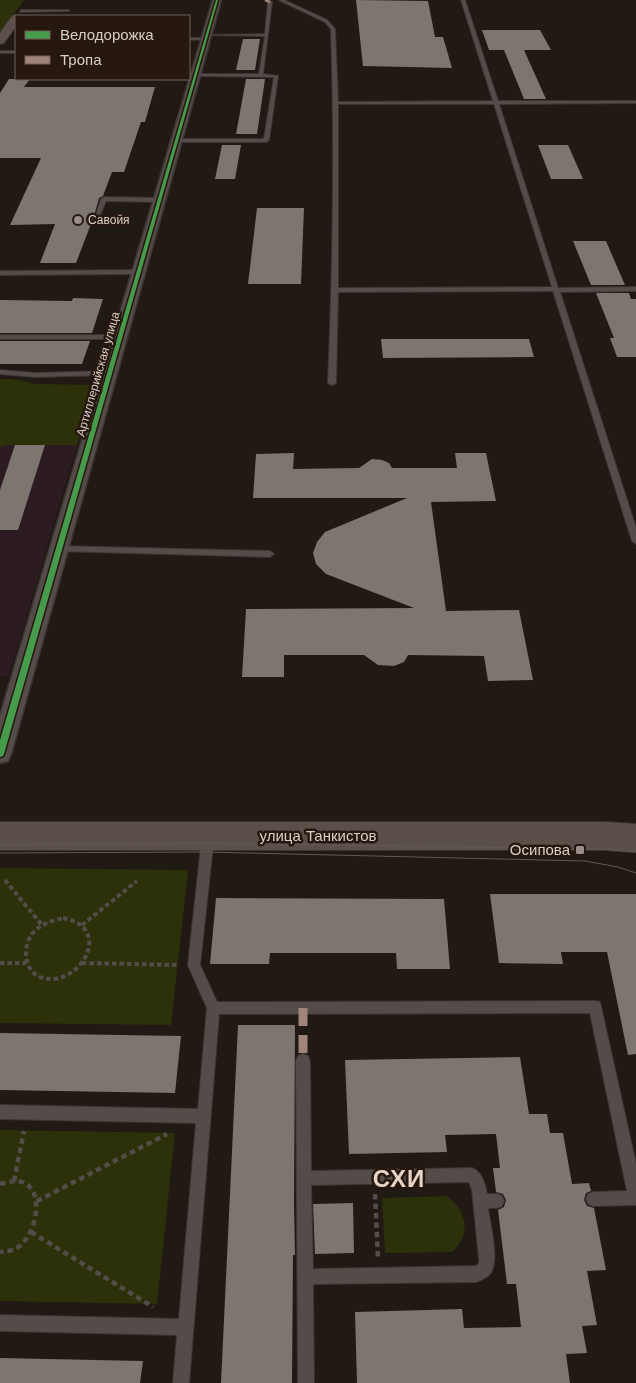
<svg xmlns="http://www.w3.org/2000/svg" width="636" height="1383" viewBox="0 0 636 1383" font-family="'Work Sans',sans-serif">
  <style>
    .education { fill: #2c1c22 }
    .green { fill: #2c310a }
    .building { fill: #7c7570 }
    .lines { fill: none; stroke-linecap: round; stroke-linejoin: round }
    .lane-casing { stroke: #3b3532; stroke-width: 2 }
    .street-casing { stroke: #3b3532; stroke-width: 3 }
    .secondary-casing { stroke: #3b3532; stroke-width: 2 }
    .path-far1 { stroke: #534d4a; stroke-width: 4; stroke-dasharray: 4.5 3; stroke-linecap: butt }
    .path { stroke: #534d4a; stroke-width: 4.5; stroke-dasharray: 5.5 4; stroke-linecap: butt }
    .lane { fill: #544c49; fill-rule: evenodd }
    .street { fill: #544c49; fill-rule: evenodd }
    .secondary { fill: #5a5049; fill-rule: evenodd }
    .tram { stroke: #605a56; stroke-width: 1 }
    .quiet-far1 { stroke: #a18479; stroke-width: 2.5; stroke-dasharray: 5.5 2.5; stroke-linecap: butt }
    .quiet { stroke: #a18479; stroke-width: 9; stroke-dasharray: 18 9; stroke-linecap: butt }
    .cycleway-casing { stroke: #26180f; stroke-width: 3 }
    .cycleway { fill: #469c4c; fill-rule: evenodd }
    .poi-dot { fill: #998f8a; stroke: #26180f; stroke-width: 2 }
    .labels { text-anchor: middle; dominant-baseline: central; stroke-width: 5; stroke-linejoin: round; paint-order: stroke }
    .far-poi-label { font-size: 12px; fill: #d9cfc9; stroke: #26180f; text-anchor: start }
    .far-street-label { font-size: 12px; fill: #d9cfc9; stroke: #26180f }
    .street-label { font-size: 15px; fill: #d9cfc9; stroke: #26180f }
    .poi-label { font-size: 15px; fill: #d9cfc9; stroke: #26180f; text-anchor: end }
    .near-district-label { font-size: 24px; font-weight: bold; letter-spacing: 1px; fill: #e8d3c7; stroke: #26180f }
  </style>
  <rect width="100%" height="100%" fill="#211914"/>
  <path class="education" d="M3,445h74l-68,231h-9v-228z"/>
  <path class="green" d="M0,0h24l-24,33z
    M0,379h13l23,5 60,1 -19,60h-74l-3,3z
    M0,868l188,2 -17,155 -171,-2z
    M0,1130l175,3 -18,171 -157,-3z
    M446,1196c21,14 26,39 6,56l-67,1 -3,-55z"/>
  <path class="building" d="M356,0l72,1 7,36h8l9,31 -89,-2z
    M482,30h58l11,20h-27l22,49h-22l-20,-49h-15z
    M243,39h17l-5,31h-19z
    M9,79h21l-6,8h131l-10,35h-4l-17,50h-12l-9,24 -4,2 -5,18 -18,47h-36l15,-39 -45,1 31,-67h-41v-65z
    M246,79h19l-8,55h-21z
    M222,145h19l-6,34h-20z
    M538,145h30l15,34h-32z
    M257,208h47l-3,76h-53z
    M573,241h33l19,44h-34z
    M596,293h33l2,6h5v58h-19l-7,-19h4z
    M73,298l30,1 -11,34h-92v-33l72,1z
    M381,339h148l5,18 -151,1z
    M0,341h90l-8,23h-82z
    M15,445h30l-27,85h-18v-40z
    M294,453l-1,16 66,-1 13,-9 10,1 7,3 3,5h65l-2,-15h31l10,48 -65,1 15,109 73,-1 14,70 -45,1 -4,-25 -76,-1 -4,7 -10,4 -16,-1 -14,-10h-80v22h-42l4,-68 168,-1 -88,-34 -10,-10 -3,-11 4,-11 8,-10 82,-34h-154l3,-44z
    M490,894h146v160l-8,1 -21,-103h-46l2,12 -64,-1z
    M216,898l228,1 6,70h-53l-1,-16h-126l-1,11h-59z
    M238,1025h57l-1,179 1,51h-2l-1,128h-71z
    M0,1033l181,3 -6,57 -175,-3z
    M520,1057l9,57h18l3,19h13l9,51 17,-1 2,8 -5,2 -2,7 3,6 7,2 12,62 -19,1 10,54 -15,1 5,27 -21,1 4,29h-213l-2,-71 107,-3 2,19 57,-1 -5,-43h-9l-9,-74 6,-3 2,-7 -3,-6 -7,-2 -3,-24h7l-4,-34 -51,1 2,17 -98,2 -4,-94z
    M353,1203l1,50 -39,1 -2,-50z
    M0,1358l143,3 -3,22h-140z"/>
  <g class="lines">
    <defs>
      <path id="lane" d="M279,0h5l43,20 8,9 3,73 155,-1 -32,-101h4l33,101h138v2l-137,1 59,184 78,-1v4l-76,1 76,236v16l-4,-3 -79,-250 -215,1 -2,91 -4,2 -4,-2c5,-118 7,-236 3,-354l-6,-7zM338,104h156l58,183 -214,1z
        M270,1l2,1 -9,72 15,2 -9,64 -3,2h-91l2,-3h87l10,-62 -78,-1 -2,-1 2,-1h63l6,-38 -59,-1 59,-1 3,-32z
        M21,10h47l2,1 -50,1z
        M189,38h18l2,1 -20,1z
        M0,51h16v2h-16z
        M104,197l56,1 3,2 -3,2 -54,-1 -6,14h-4l5,-16z
        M0,271l139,-1 3,2 -3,2 -139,1z
        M0,335h120l3,2 -3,2h-120z
        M0,370l35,3 75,-2 4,2 -4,2 -75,2 -35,-3z
        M59,546l211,5 4,3 -4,3 -214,-6 -1,-2 1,-2z
        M208,832l4,1 2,4 -14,128 17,37 378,-1 5,1 36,162v41l-43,1 -5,-2 -2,-5 2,-5 5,-2 34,-1 -37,-178 -371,1 -30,369h-16l4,-48 -177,-4v-16l179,4 17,-196 -196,-4v-14l198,4 9,-101 -19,-43 14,-128 2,-4z
        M303,1054l5,2 2,5 1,110 161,-3c10,4 13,15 15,26h10l5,2 2,5 -2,5 -5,2h-9c2,16 12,54 2,66 -3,4 -9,6 -14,8l-163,2 1,99h-16l-2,-322 2,-5zM469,1182l3,8 7,69v4l-3,3 -163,3 -2,-84z"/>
      <path id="street" d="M213,0h8l-210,754 -3,7 -8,2v-47z"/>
      <path id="secondary" d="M16,15l4,1h-4v10l-12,17 -4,1v-11l12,-17z
        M0,822h605l31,2v28l-31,-2h-605z"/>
    </defs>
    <use href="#lane" class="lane-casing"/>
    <use href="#street" class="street-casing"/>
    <use href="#secondary" class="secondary-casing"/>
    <path class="path-far1" d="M5,880l36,44
      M63,918c54,10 14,73 -23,59 -17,-7 -17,-31 -8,-43 8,-10 20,-13 31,-16z
      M82,925l55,-44
      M0,963h26
      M82,963l97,2"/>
    <path class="path" d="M14,1181l10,-50
      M0,1184c5,-1 11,-3 15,-3 33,0 23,57 0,68 -4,2 -10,2 -15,3
      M375,1194l3,64
      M37,1201l130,-67
      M31,1232l122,75"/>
    <use href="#lane" class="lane"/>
    <use href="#street" class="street"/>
    <use href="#secondary" class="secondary"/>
    <path class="tram" d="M0,845l207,-2 392,6 37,3
      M0,853l205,-1 380,9 33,6 18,6"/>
    <path class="quiet-far1" d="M265,0l5,2"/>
    <path class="quiet" d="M303,1008v53"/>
    <defs>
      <path id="cycleway" d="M216,0h2l-214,754 -1,2 -3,1v-17z"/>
    </defs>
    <use href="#cycleway" class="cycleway-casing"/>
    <use href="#cycleway" class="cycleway"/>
  </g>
  <g class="poi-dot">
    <circle cx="78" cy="220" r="5"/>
    <rect x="575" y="845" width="10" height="10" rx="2.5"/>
  </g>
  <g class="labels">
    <g class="far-poi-label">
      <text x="88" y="220">Савойя</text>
    </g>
    <g class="far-street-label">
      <text transform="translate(98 374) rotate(-74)">Артиллерийская улица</text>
    </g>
    <g class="street-label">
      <text x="318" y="836">улица Танкистов</text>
    </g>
    <g class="poi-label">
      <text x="570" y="850">Осипова</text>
    </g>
    <g class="near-district-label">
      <text x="399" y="1179">СХИ</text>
    </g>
  </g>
  <rect x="15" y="15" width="175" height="65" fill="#26180f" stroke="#6e6159"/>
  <rect x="25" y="31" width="25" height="8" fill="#469c4c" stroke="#6e6159"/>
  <text x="60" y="40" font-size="15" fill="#d9cfc9">Велодорожка</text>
  <rect x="25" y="56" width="25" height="8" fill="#a18479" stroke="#6e6159"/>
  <text x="60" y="65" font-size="15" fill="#d9cfc9">Тропа</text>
</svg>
